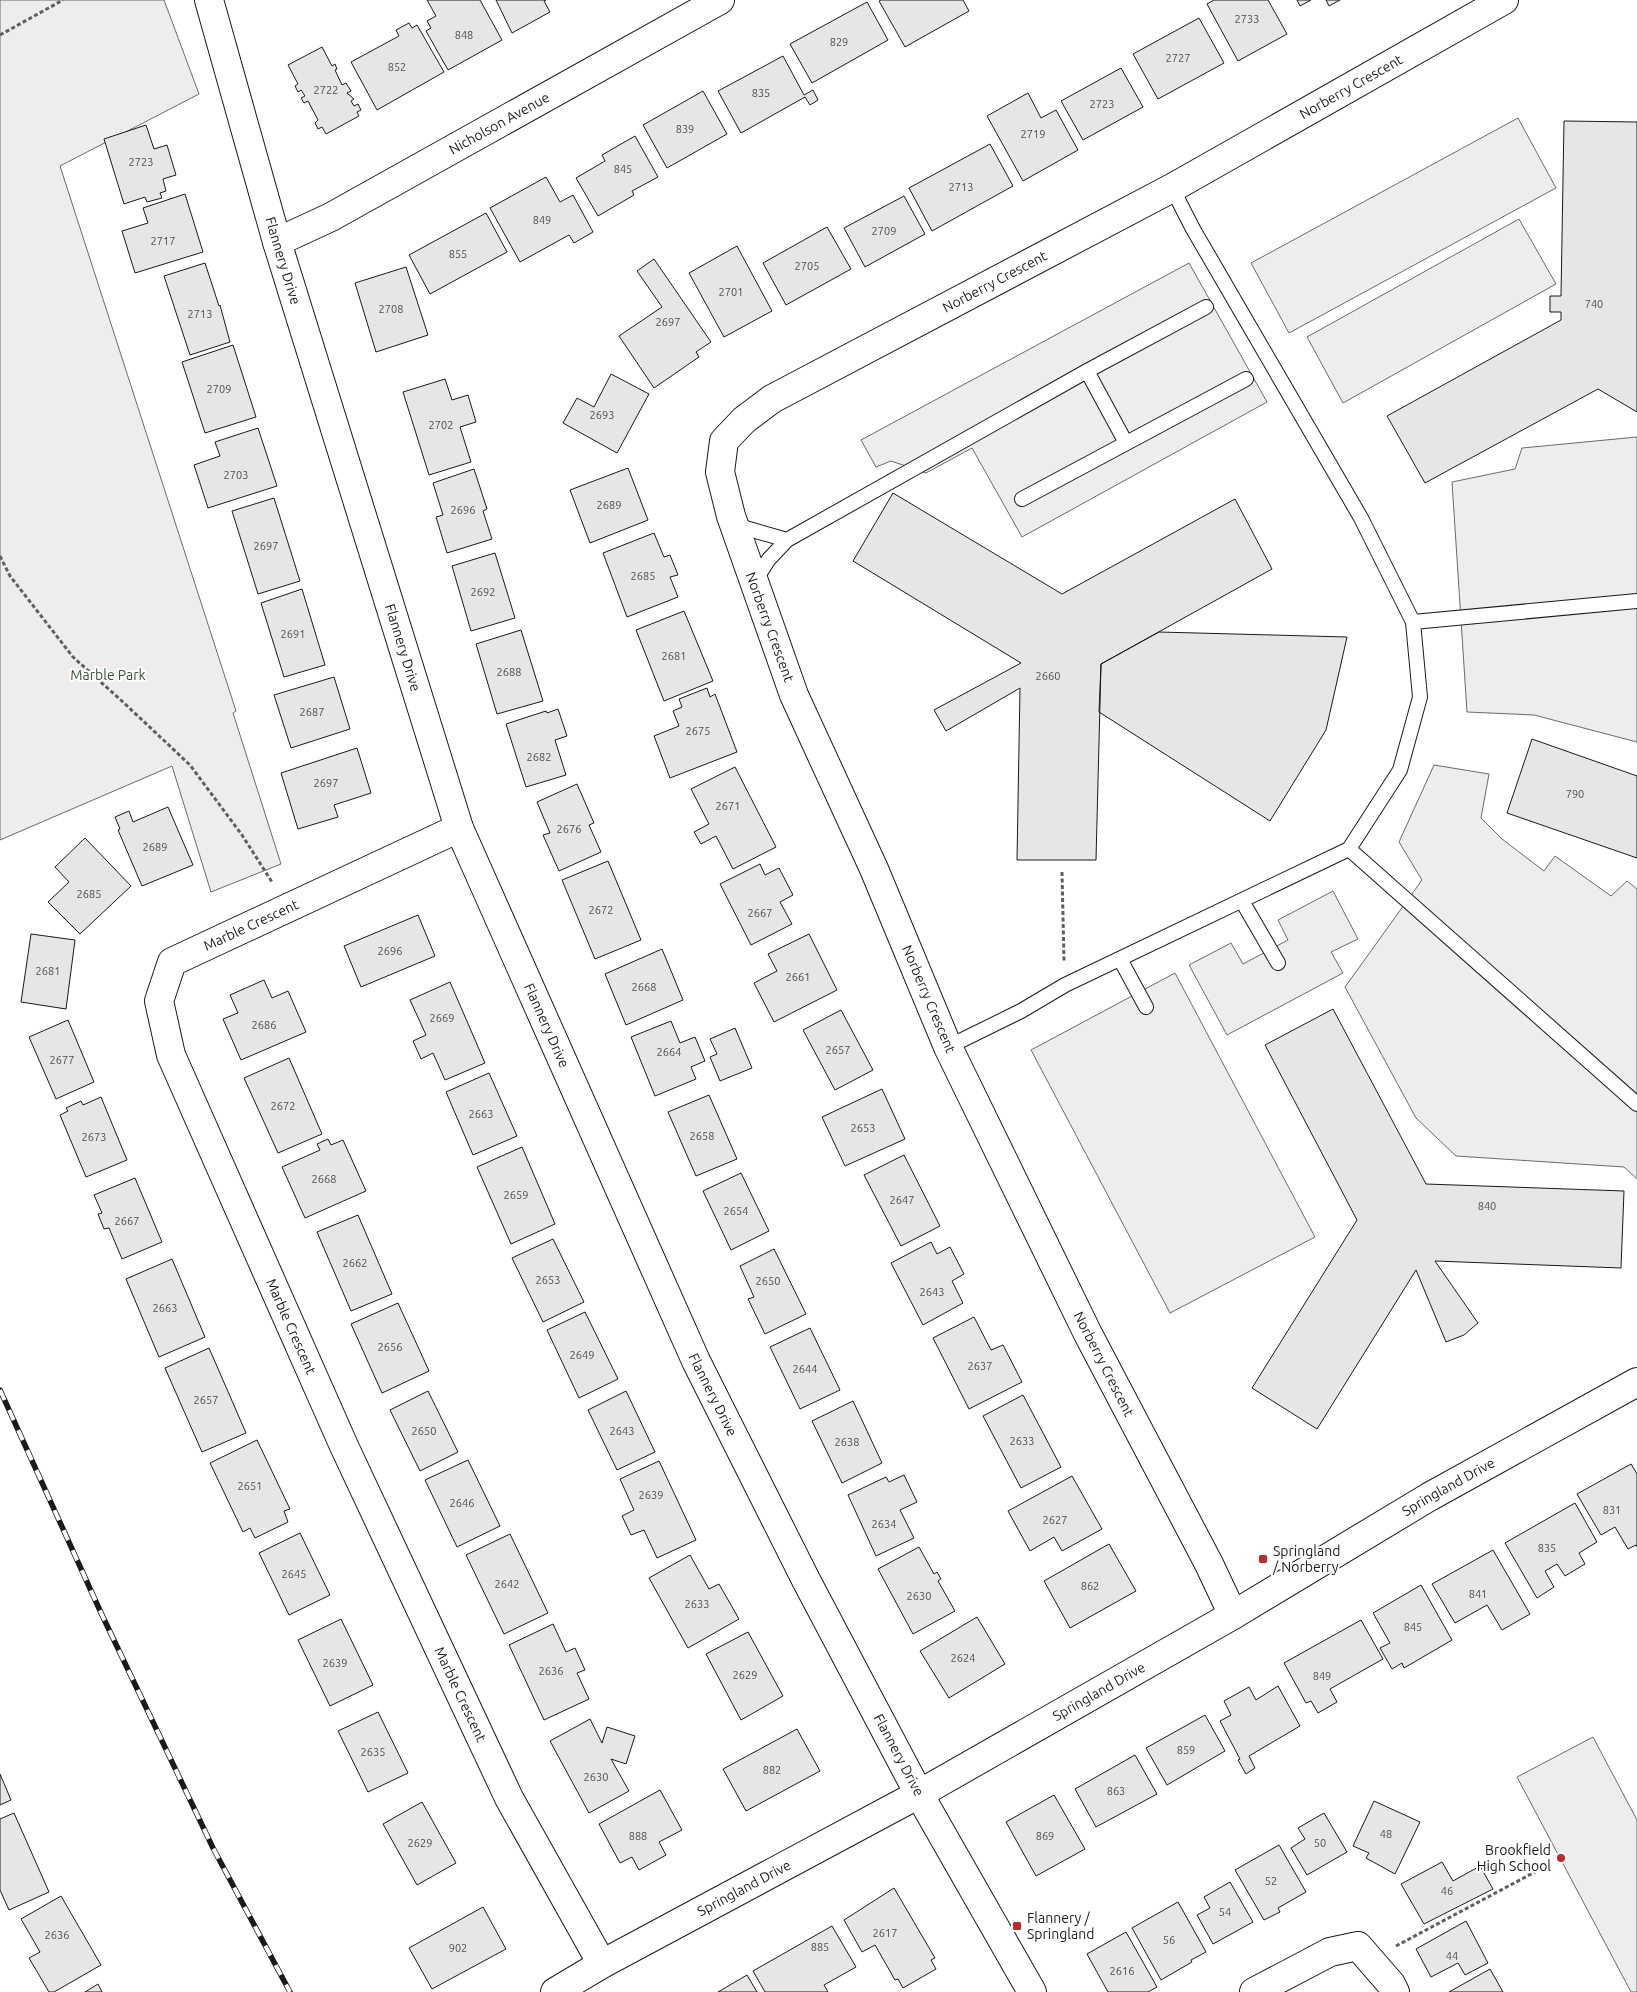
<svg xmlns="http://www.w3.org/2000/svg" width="1637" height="1992" viewBox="0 0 1637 1992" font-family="Ubuntu,sans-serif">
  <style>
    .built { fill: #ededed; stroke: #6a6a6a }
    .building { fill: #e6e6e6; stroke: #1a1a1a }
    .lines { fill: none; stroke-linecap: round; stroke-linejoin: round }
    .service-casing { stroke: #1a1a1a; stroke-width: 16 }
    .minor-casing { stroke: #1a1a1a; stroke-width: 30 }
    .tertiary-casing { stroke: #1a1a1a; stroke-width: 30 }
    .path { stroke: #5f5f5f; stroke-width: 3; stroke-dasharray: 4 2.5; stroke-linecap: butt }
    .service { stroke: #fff; stroke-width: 14 }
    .minor { stroke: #fff; stroke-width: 28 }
    .tertiary { stroke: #fff; stroke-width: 28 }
    .rail-casing { stroke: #1a1a1a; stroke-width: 5.5 }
    .rail { stroke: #fff; stroke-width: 4; stroke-dasharray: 11; stroke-linecap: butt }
    .poi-dot { fill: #c62828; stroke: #fff; stroke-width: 2 }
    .labels { text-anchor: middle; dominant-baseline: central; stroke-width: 4; stroke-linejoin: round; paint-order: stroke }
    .number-label { font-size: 11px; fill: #4d4d4d }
    .street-label { font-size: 14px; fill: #1a1a1a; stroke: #fff }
    .park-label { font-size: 14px; fill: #2b5a34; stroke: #fff }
    .poi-label { font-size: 14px; fill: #1a1a1a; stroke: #fff; text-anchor: start }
  </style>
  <rect width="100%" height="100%" fill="#fff"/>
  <path class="built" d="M0,0h164l35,94 -139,72 176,545 -3,2 48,151 -70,28 -39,-126 -172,74z
    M1518,118l38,70 -267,145 -38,-70z
    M1519,219l37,65 -213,119 -36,-66z
    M1189,263l78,139 -245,135 -50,-89 -46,25 -35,-12 -15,6 -15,-27z
    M1637,437v305l-103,-27 -67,-3 -15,-230 63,-13 7,-21z
    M1434,765l55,9 -8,44 21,21 42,32 11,-15 56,40 16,-15 10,8v290l-13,-12 -168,-11 -40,-38 -71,-131 77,-107 -23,-38z
    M1333,891l25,48 -27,13 12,21 -116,62 -38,-70 42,-22 12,21 45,-24 -10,-20z
    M1175,973l140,264 -145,76 -139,-263z
    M1593,1737l44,83v172h-6l-114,-215z"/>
  <path class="building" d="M427,0h53l22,40 -54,30 -22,-39 5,-3 -4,-7 9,-5z
    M496,0h50l-2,1 6,11 -38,21z
    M881,0h82l6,11 -64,36 -26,-46z
    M1214,0h54l19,34 -49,27 -31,-57z
    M1297,0h14l-11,6z
    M1326,0h14l-11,6z
    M867,2l21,38 -76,43 -22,-39z
    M1199,18l25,45 -66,36 -25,-45z
    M409,23l3,5 5,-3 27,47 -67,38 -26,-48 48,-26 -3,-6z
    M322,47l10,19 3,-2 2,5 -2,1 7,15 4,-2 5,8 -4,2 7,6 -3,2 3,5 4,-2 3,6 -4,2 2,4 -33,18 -4,-7 -4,2 -3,-6 3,-3 -10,-19 -4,2 -3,-5 4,-2 -4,-6 -3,2 -3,-6 3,-2 -10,-19z
    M783,56l21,39 9,-5 5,10 -8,5 -5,-8 -64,36 -23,-42z
    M1121,68l22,39 -60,33 -22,-39z
    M703,91l24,43 -60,34 -24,-43z
    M1028,93l13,25 15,-8 22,40 -55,31 -36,-65z
    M1564,121l73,1v290l-39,-23 -173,94 -38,-67 174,-96v-8h-11v-16h11z
    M146,125l8,24 13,-4 9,30 -13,4 3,12 -6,2 2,5 -15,4 -2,-5 -21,7 -20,-65z
    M635,136l23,41 -26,14 2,4 -36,21 -22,-38 29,-17 -3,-6z
    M990,144l23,42 -81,45 -23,-43z
    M546,177l14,25 13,-7 20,37 -19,11 -5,-8 -49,27 -30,-54z
    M185,194l18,58 -68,21 -13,-42 26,-8 -5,-15z
    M904,196l21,38 -60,33 -21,-39z
    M486,213l21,39 -77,42 -21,-39z
    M827,227l24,42 -65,36 -23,-42z
    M737,246l35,65 -48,26 -35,-64z
    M654,259l57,83 -15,10 3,5 -45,31 -35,-52 43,-29 -25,-36z
    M205,263l14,43 1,-1 10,37 -40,13 -26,-79z
    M406,267l22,68 -52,17 -21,-69z
    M233,345l23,72 -51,16 -23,-71z
    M611,374l38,20 -32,59 -54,-30 14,-25 17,9z
    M445,379l7,21 16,-5 8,27 -16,5 11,35 -42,13 -26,-83z
    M258,428l19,58 -69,22 -14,-43 26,-9 -5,-14z
    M628,468l20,52 -58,23 -20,-53z
    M474,469l13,40 -4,2 9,28 -45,14 -11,-36 7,-2 -10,-32z
    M893,493l169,101 173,-95 37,70 -171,95 -5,196h-79l3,-172 -74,43 -12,-21 87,-47 -168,-102z
    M274,498l26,83 -42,13 -26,-83z
    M654,533l10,24 6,-2 8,20 -8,2 8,20 -51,20 -24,-64z
    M495,553l20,65 -44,13 -19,-65z
    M302,589l23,76 -41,12 -23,-74z
    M684,611l29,70 -49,20 -28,-71z
    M521,630l22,71 -46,13 -21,-70z
    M1159,632l188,5 -21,93 -56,91 -171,-109 2,-48z
    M334,677l16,52 -59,19 -17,-53z
    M707,688l3,9 5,-3 22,58 -67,26 -16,-42 25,-10 -6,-15 9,-4 -3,-8z
    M558,709l9,27 -12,4 11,35 -40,12 -20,-63 40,-13 1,2z
    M1532,739l105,37v82l-130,-45z
    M357,748l14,45 -37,12 4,12 -40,12 -17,-56z
    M735,767l41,80 -43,22 -17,-33 -15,8 -7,-12 15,-8 -18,-35z
    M577,784l17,39 -5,2 12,27 -42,19 -16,-36 7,-2 -13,-31z
    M168,807l25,58 -51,21 -24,-56 2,-1 -5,-12 14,-6 4,11z
    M85,838l46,48 -51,48 -32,-32 21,-20 -14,-15z
    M608,861l33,79 -46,19 -33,-79z
    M760,864l5,11 14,-7 14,27 -13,7 12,22 -41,21 -31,-61z
    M418,915l17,41 -74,31 -17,-41z
    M31,934l44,6 -9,69 -45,-7z
    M809,934l28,56 -63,32 -20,-39 23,-12 -9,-17z
    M662,949l21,51 -57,25 -21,-51z
    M264,980l8,18 16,-7 18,41 -65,28 -18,-41 15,-6 -8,-18z
    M450,982l35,81 -40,17 -12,-27 -12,6 -8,-18 13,-6 -16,-35z
    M1333,1009l93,175 198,7 -3,77 -186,-7 43,62 -14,12 -18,7 -30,-72 -99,159 -65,-41 105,-168 -92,-175z
    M841,1010l32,60 -38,20 -32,-60z
    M68,1020l26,62 -38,17 -27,-62z
    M671,1021l9,22 15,-6 10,24 -14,6 5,12 -41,17 -24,-59z
    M735,1028l17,40 -32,13 -10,-24 7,-3 -7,-15z
    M289,1058l33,76 -44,19 -34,-75z
    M489,1073l28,63 -44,19 -27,-63z
    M882,1089l23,50 -60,27 -23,-49z
    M709,1095l28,64 -41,17 -28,-64z
    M101,1097l26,63 -41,17 -26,-62 8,-4 -2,-3 15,-7 2,4z
    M328,1139l3,6 12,-5 23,51 -61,27 -23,-51 38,-17 -3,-6z
    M522,1147l33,77 -44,20 -34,-77z
    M904,1155l36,71 -39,20 -37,-71z
    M741,1173l28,58 -38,19 -28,-59z
    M135,1178l27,64 -40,17 -13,-31 -5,1 -6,-15 4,-1 -8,-18z
    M358,1215l34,79 -41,17 -34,-79z
    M553,1239l31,63 -41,20 -31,-64z
    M931,1242l6,12 13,-7 14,27 -12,7 11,22 -40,22 -32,-62z
    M774,1249l32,65 -41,20 -17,-35 6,-2 -14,-31z
    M172,1259l33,78 -46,20 -33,-78z
    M398,1303l31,68 -47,22 -31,-69z
    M585,1312l33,67 -39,19 -32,-68z
    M974,1317l17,33 12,-5 19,37 -53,27 -36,-71z
    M810,1328l30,62 -40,19 -30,-62z
    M209,1348l37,85 -44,19 -37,-84z
    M428,1391l30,61 -38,19 -30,-61z
    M626,1391l29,61 -38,18 -29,-60z
    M1023,1395l38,72 -40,21 -38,-72z
    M853,1401l29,62 -40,20 -30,-62z
    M257,1440l33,69 -6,2 4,11 -33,16 -5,-10 -7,4 -33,-69z
    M468,1460l32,66 -43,21 -32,-67z
    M659,1461l37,79 -39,18 -13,-28 -13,5 -9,-19 12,-6 -14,-31z
    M1631,1464l6,10v73l-1,-2 -8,4 -13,-22 -14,8 -24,-41z
    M904,1475l13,27 -17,8 14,28 -38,18 -28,-61 38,-18 3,5z
    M1072,1476l30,53 -40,22 -8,-14 -24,14 -22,-40z
    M1575,1503l22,39 -18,11 6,11 -20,12 -8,-12 -12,7 9,16 -17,11 -32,-55z
    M300,1533l30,62 -41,20 -30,-62z
    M510,1534l38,79 -44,21 -38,-79z
    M1109,1544l27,47 -66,37 -26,-47z
    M919,1547l15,27 3,-2 4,7 -3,2 17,30 -42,23 -35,-65z
    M1493,1550l37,64 -28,16 -15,-25 -32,18 -23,-39z
    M690,1555l19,34 10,-5 20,35 -51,29 -39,-70z
    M1421,1585l31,55 -48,28 -2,-5 -10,6 -12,-21 10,-5 -17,-30z
    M977,1617l28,47 -56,34 -29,-47z
    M341,1619l32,66 -43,21 -32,-66z
    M1361,1620l22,39 -53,30 7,13 -19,11 -7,-12 -5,2 -22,-40z
    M553,1624l13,28 9,-4 10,22 -8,3 12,26 -45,21 -35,-75z
    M748,1632l35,64 -42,24 -35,-66z
    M1278,1686l22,40 -51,30 6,12 -9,6 -8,-14 2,-1 -20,-38 11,-6 -7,-14 25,-14 7,13z
    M378,1712l30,61 -40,19 -30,-61z
    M1205,1715l20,36 -58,34 -21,-37z
    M590,1719l12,24 5,-16 28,9 -9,28 -15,-5 18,32 -40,22 -39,-72z
    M797,1729l23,42 -74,40 -23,-42z
    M1135,1755l22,39 -61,33 -21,-38z
    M0,1774l11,26 -11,5z
    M660,1790l22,40 -23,12 7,13 -27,15 -7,-13 -12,6 -21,-39z
    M1054,1795l31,54 -49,27 -30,-54z
    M1374,1801l46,21 -25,52 -29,-16 3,-5 -16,-7z
    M422,1802l34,61 -39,22 -34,-61z
    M14,1813l35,79 -40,18 -9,-20v-71z
    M1324,1813l23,39 -40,23 -16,-27 14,-9 -7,-11z
    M1279,1845l27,47 -28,16 2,4 -16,8 -29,-50z
    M1442,1862l11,19 27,-15 13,23 -69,35 -23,-40z
    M1230,1882l23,40 -40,22 -16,-29 13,-7 -6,-11z
    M894,1888l41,70 -4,2 5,9 -33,19 -5,-9 -3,1 -20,-35 -13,7 -18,-32z
    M61,1896l40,69 -47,27h-5l-20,-34 11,-6 -19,-33z
    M1178,1902l28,50 -15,8 1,2 -31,18 -29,-52z
    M483,1907l23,42 -74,40 -23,-41z
    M1466,1921l22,42 -23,12 -7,-12 -27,14 -15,-28z
    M832,1926l24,41 -32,18 4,7h-63l-12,-21z
    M1126,1932l31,55 -9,5h-40l-21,-38z
    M1490,1969l13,23h-54z
    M747,1975l10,17h-39z
    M98,1984l4,8h-17z"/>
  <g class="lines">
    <defs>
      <path id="service" d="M1087,371l39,72
        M1022,499l224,-120
        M735,525l52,15
        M754,582l15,-23 18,-19 300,-169 119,-64
        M1413,622l224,-21
        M1349,849l288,255
        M1242,901l36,62
        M1120,959l26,48
        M948,1047l73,-36 44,-26 284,-136 51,-79 20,-73 -7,-75 -52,-104 -168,-289 -21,-41"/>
      <g id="minor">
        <path id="s1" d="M209,0l68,242 182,586 237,533 110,219 113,214 -317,170 -47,28"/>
        <path id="s2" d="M277,242l54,-25 389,-217"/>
        <path id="s3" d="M459,828l-287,134 -13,39 12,54 173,391 165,352 93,166"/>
        <path id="s4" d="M1233,1615l-24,-51 -121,-230 -140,-287 -74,-178 -80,-174 -63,-179 -11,-44 4,-31 20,-21 28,-21 400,-211 332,-188"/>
        <path d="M1254,1992l76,-40 28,-6 33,38 4,8"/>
      </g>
      <g id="tertiary">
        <path id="s5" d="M1032,1992l-113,-198 314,-179 196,-118 208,-115"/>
      </g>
    </defs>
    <use href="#service" class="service-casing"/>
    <use href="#minor" class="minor-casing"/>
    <use href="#tertiary" class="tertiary-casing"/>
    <path class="path" d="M0,35l63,-35
      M0,556l10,20 63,81 50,45 67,63 52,70 30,47
      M1062,872l2,90
      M1396,1946l152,-81"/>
    <use href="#service" class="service"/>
    <use href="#minor" class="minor"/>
    <use href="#tertiary" class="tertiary"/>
    <defs>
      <path id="rail" d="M0,1390l102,225 111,233 77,144"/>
    </defs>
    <use href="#rail" class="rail-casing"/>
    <use href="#rail" class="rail"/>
  </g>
  <g class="poi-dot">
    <rect x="1258" y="1554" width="10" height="10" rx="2.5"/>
    <circle cx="1561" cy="1858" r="5"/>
    <rect x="1012" y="1921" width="10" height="10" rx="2.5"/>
  </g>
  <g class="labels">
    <g class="number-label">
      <text x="1247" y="19">2733</text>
      <text x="464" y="35">848</text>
      <text x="839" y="42">829</text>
      <text x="1178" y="58">2727</text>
      <text x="397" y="67">852</text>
      <text x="326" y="90">2722</text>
      <text x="761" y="93">835</text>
      <text x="1102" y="104">2723</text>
      <text x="685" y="129">839</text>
      <text x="1033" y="134">2719</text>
      <text x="141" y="162">2723</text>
      <text x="623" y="169">845</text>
      <text x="961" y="187">2713</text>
      <text x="542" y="220">849</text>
      <text x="884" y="231">2709</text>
      <text x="163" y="241">2717</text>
      <text x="458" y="254">855</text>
      <text x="807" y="266">2705</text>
      <text x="731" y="292">2701</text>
      <text x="1594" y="304">740</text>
      <text x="391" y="309">2708</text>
      <text x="200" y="314">2713</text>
      <text x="668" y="322">2697</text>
      <text x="219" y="389">2709</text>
      <text x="602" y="415">2693</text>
      <text x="441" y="425">2702</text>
      <text x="236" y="475">2703</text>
      <text x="609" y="505">2689</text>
      <text x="463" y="510">2696</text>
      <text x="266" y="546">2697</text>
      <text x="643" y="576">2685</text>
      <text x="483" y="592">2692</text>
      <text x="293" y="634">2691</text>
      <text x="674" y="656">2681</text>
      <text x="509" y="672">2688</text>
      <text x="1048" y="676">2660</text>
      <text x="312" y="712">2687</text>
      <text x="698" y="731">2675</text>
      <text x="539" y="757">2682</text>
      <text x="326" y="783">2697</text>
      <text x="1575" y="794">790</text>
      <text x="728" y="806">2671</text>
      <text x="569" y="829">2676</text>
      <text x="155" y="847">2689</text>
      <text x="89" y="894">2685</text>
      <text x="601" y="910">2672</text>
      <text x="760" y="913">2667</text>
      <text x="390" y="951">2696</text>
      <text x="48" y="971">2681</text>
      <text x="798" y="977">2661</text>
      <text x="644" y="987">2668</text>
      <text x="442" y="1018">2669</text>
      <text x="264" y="1025">2686</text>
      <text x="838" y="1050">2657</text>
      <text x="669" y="1052">2664</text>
      <text x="62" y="1060">2677</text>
      <text x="283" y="1106">2672</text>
      <text x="481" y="1114">2663</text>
      <text x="863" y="1128">2653</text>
      <text x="702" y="1136">2658</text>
      <text x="94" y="1137">2673</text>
      <text x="324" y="1179">2668</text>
      <text x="516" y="1195">2659</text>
      <text x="902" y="1200">2647</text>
      <text x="1487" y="1206">840</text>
      <text x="736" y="1211">2654</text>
      <text x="127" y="1221">2667</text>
      <text x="355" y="1263">2662</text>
      <text x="548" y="1280">2653</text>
      <text x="768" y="1281">2650</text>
      <text x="932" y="1292">2643</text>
      <text x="165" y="1308">2663</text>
      <text x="390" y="1347">2656</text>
      <text x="582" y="1355">2649</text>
      <text x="980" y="1366">2637</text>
      <text x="805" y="1369">2644</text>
      <text x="206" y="1400">2657</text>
      <text x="424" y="1431">2650</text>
      <text x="622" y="1431">2643</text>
      <text x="1022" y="1441">2633</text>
      <text x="847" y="1442">2638</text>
      <text x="250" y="1486">2651</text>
      <text x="651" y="1495">2639</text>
      <text x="462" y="1503">2646</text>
      <text x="1612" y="1510">831</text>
      <text x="1055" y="1520">2627</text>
      <text x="884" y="1524">2634</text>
      <text x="1547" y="1548">835</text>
      <text x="294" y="1574">2645</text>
      <text x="507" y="1584">2642</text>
      <text x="1090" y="1586">862</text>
      <text x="1478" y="1594">841</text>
      <text x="919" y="1596">2630</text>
      <text x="697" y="1604">2633</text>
      <text x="1413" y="1627">845</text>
      <text x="963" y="1658">2624</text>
      <text x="335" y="1663">2639</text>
      <text x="551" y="1671">2636</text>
      <text x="745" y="1675">2629</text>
      <text x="1322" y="1676">849</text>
      <text x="1186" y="1750">859</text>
      <text x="373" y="1752">2635</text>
      <text x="772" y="1770">882</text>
      <text x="596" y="1777">2630</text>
      <text x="1116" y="1791">863</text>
      <text x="1386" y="1834">48</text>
      <text x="638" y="1836">888</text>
      <text x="1045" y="1836">869</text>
      <text x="420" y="1843">2629</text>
      <text x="1320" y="1843">50</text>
      <text x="1271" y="1881">52</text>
      <text x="1447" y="1891">46</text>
      <text x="1225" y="1912">54</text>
      <text x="885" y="1933">2617</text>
      <text x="57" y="1935">2636</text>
      <text x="1169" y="1940">56</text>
      <text x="820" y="1947">885</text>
      <text x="458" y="1948">902</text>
      <text x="1452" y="1956">44</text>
      <text x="1122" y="1971">2616</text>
    </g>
    <g class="street-label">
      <text stroke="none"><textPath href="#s4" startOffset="2008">Norberry Crescent</textPath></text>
      <text stroke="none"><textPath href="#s2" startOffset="252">Nicholson Avenue</textPath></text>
      <text stroke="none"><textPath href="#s1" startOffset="271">Flannery Drive</textPath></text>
      <text stroke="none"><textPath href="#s4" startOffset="1602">Norberry Crescent</textPath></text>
      <text transform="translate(770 627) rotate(70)">Norberry Crescent</text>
      <text stroke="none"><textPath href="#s1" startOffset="676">Flannery Drive</textPath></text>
      <text transform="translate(251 925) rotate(-25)">Marble Crescent</text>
      <text transform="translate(929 999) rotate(67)">Norberry Crescent</text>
      <text stroke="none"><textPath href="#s1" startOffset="1081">Flannery Drive</textPath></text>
      <text stroke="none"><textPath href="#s3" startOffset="710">Marble Crescent</textPath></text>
      <text transform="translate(1104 1364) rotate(63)">Norberry Crescent</text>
      <text stroke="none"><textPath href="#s1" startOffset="1486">Flannery Drive</textPath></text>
      <text stroke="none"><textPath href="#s5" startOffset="840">Springland Drive</textPath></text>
      <text stroke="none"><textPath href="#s5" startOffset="435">Springland Drive</textPath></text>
      <text stroke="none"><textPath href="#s3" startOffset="1115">Marble Crescent</textPath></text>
      <text transform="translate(899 1755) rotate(62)">Flannery Drive</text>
      <text transform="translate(744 1888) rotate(-28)">Springland Drive</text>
    </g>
    <g class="park-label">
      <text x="108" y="675">Marble Park</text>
    </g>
    <g class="poi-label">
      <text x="1273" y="1551">Springland<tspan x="1273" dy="16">/ Norberry</tspan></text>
      <text x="1551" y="1850" text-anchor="end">Brookfield<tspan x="1551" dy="16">High School</tspan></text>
      <text x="1027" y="1918">Flannery /<tspan x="1027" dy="16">Springland</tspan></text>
    </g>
  </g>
</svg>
